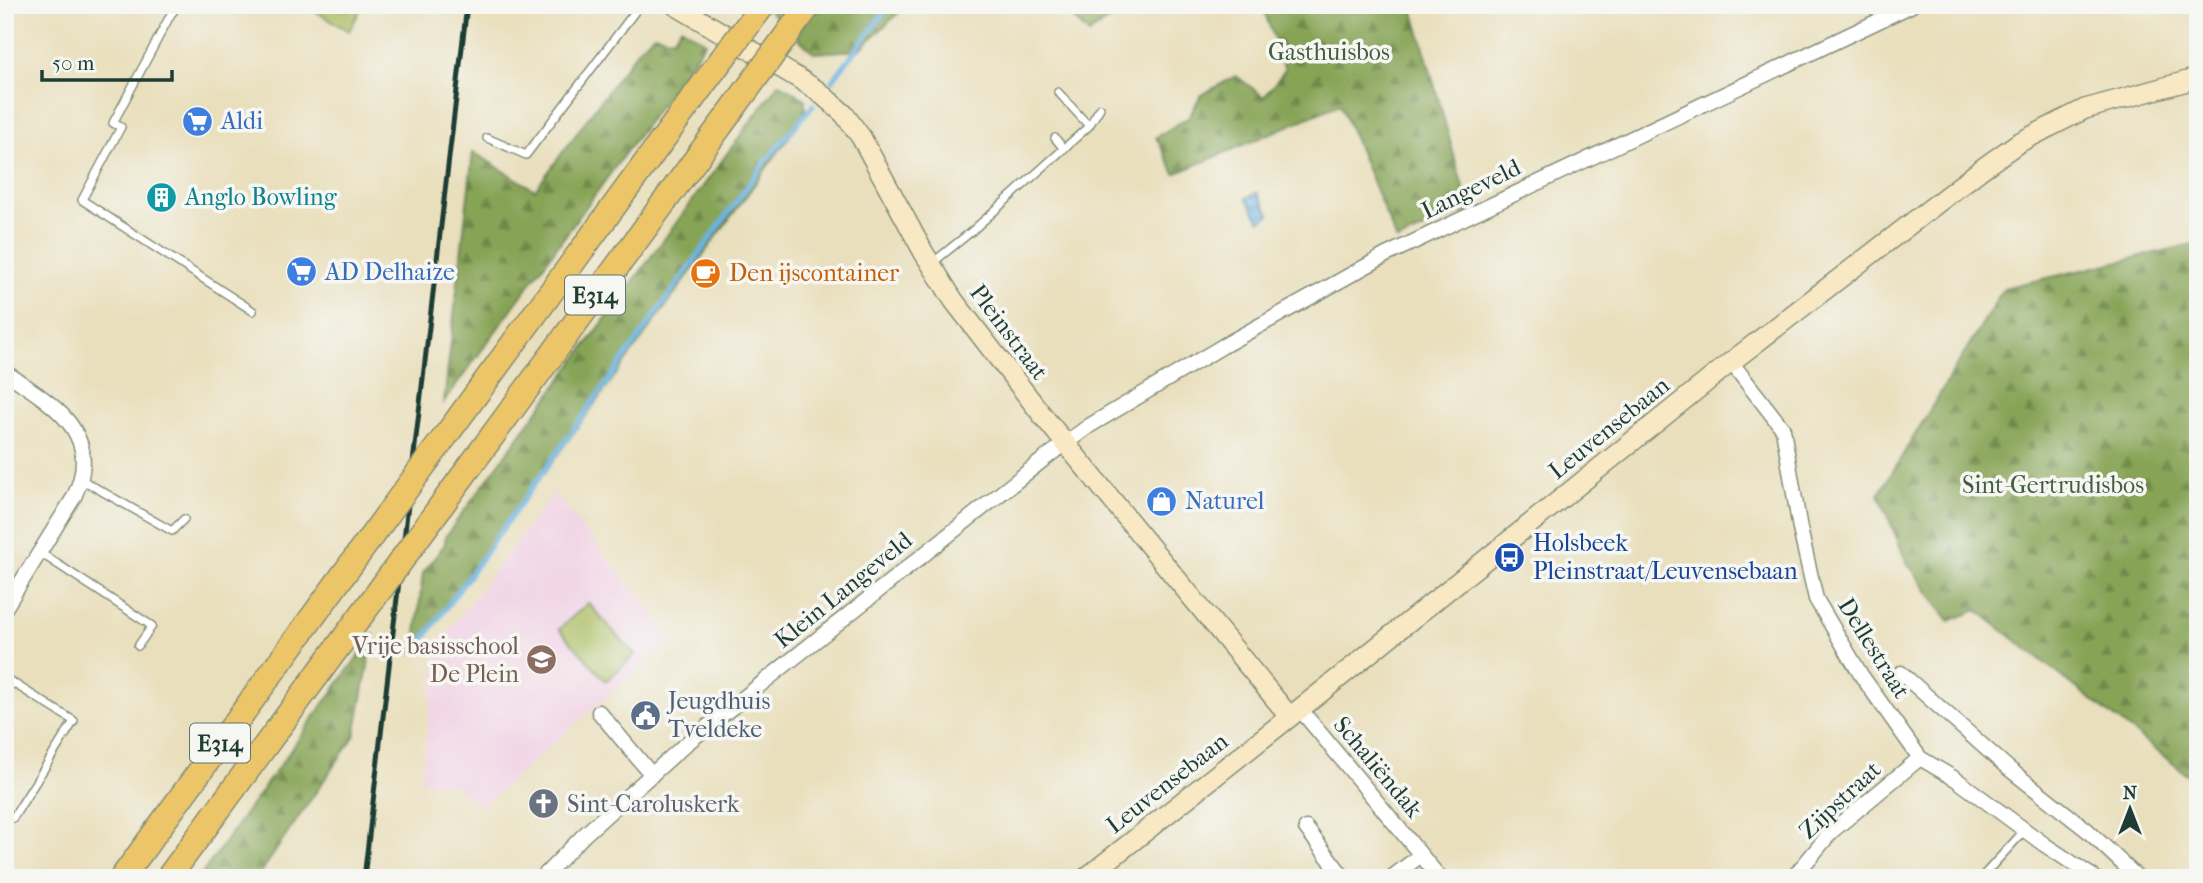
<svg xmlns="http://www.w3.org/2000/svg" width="2203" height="883" viewBox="0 0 2203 883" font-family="'IM FELL French Canon',serif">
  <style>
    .built { fill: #f1d0e4 }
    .grass { fill: url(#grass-tufts); stroke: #647d4a; stroke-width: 2 }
    .forest { fill: url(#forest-firs); stroke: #537046; stroke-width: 2 }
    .pitch { fill: #aabd61; stroke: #647d4a; stroke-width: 2 }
    .water { fill: url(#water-rules); stroke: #44788b; stroke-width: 2 }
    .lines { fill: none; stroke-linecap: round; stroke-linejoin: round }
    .stream { stroke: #6ab3e2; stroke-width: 5 }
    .lane-casing { stroke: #848e78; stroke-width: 10 }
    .street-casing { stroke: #848e78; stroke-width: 17 }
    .secondary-casing { stroke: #848e78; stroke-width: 22 }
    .highway-casing { stroke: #848e78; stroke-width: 27 }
    .lane { stroke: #fff; stroke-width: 7 }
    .street { stroke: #fff; stroke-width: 14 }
    .secondary { stroke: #f8e8c3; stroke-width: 19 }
    .highway { stroke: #edc569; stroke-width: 24 }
    .rail { stroke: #1f3d34; stroke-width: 5 }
    .highway-bridge-casing { stroke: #848e78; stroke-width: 27; stroke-linecap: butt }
    .highway-bridge { stroke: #edc569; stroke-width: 24 }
    .labels { text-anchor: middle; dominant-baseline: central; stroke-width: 7; stroke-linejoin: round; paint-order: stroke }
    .shield { fill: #f6f6f2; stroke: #60746d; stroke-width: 2 }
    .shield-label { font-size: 23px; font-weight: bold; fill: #1f3d34 }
    .park-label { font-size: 24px; fill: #425d3f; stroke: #f6f6f2 }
    .shop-label { font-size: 24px; fill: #366cbe; stroke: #f6f6f2; text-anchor: start }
    .street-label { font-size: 24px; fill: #1f3d34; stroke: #f6f6f2 }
    .culture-label { font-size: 24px; fill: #0d838f; stroke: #f6f6f2; text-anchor: start }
    .food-label { font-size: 24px; fill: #c56008; stroke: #f6f6f2; text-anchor: start }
    .transit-label { font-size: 24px; fill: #164399; stroke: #f6f6f2; text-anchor: start }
    .education-label { font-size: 24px; fill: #785e54; stroke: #f6f6f2; text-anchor: end }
    .service-label { font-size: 24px; fill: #4e5e75; stroke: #f6f6f2; text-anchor: start }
    .worship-label { font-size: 24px; fill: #5b616d; stroke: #f6f6f2; text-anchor: start }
  </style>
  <defs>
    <pattern id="grass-tufts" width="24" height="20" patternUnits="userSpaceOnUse" patternTransform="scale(1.75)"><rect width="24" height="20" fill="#aabd61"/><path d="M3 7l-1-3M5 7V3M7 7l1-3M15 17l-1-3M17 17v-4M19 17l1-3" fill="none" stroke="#8a9b51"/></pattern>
    <pattern id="forest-firs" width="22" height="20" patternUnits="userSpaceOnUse" patternTransform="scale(1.75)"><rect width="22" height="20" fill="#87a457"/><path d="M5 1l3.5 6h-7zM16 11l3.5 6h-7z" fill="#6e8749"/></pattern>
    <pattern id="water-rules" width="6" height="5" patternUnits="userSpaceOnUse" patternTransform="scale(1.75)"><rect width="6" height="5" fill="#6ab3e2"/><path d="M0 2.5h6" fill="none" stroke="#5793b8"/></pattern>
  </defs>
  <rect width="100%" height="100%" fill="#f6f6f2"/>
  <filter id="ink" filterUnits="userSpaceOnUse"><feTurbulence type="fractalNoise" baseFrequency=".0143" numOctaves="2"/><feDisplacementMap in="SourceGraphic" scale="14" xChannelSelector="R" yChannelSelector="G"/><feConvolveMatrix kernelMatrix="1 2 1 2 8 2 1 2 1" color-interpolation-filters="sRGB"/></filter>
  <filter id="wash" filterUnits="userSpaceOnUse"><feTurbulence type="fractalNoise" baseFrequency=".00686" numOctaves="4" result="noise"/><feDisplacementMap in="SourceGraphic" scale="28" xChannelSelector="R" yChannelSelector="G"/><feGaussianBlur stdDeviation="1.57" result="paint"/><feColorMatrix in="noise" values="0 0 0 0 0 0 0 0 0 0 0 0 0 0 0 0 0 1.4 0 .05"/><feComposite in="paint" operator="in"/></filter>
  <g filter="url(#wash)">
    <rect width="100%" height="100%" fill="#e9dfbc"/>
    <path class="built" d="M554,493l119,145 -192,169 -25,-22 -35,-4 17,-136z"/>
    <path class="grass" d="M304,5l12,2 2,-2h45l-14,26z"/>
    <path class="forest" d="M763,5h144l-48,45 -45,3z
      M1060,5h68l-39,29z
      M1262,5h150l57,204 -72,32 -57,-137 -165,70 -19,-37 33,-20 12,-22 35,-19 28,21 21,-27z
      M681,27l25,15 -262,360 29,-250 62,38 105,-143 14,-13 19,5z
      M779,83l26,16v10l-6,14 -385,529 9,-79 22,-29v-7z
      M2198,243v540l-221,-173 -28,11 -43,-60 -27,-67 125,-206z
      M374,634l-19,101 -98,143h-58z"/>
    <path class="pitch" d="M588,603l47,52 -29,26 -47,-52z"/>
    <path class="water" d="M1257,192l13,23 -10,6 -14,-23z"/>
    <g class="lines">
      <path class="stream" d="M832,81l58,-76
        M418,647l346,-484 49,-58"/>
    </g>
  </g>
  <g filter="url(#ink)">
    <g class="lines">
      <defs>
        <path id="lane" d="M179,5l-8,9 -58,109 8,4 -39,73 171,111
          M1058,92l31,34
          M487,138l39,17 114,-150
          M1055,138l9,11
          M931,264l41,-33 117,-105 11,-18
          M82,480l90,51 12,-12
          M39,552l113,74 -14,20
          M5,678l69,43 -61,97 -8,-5
          M1981,878l43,-47"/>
        <path id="street" d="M1731,362l52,67 17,100 16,70 45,76 59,83 37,22 88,65 50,33
          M5,372c48,33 99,60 69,125l-69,111
          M1901,673l107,95 79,62 51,48
          M1300,709l140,169
          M599,712l53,63
          M1306,828l38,50
          M542,878l42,-43 103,-92 357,-284 45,-33 134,-80 163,-91 526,-250
          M1391,878l30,-23
          M1793,878l39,-47 88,-73"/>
        <path id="secondary" d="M675,5l123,73 20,13 26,23 17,23 63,116 30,48 89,115 247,301
          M1086,878l234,-185 411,-331 252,-194 35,-25 67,-34 113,-31"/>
        <path id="highway" d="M797,21l12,-16
          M447,434l266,-363
          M446,499l300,-408
          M122,878l265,-363
          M168,878l214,-291"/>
      </defs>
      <use href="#lane" class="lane-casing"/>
      <use href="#street" class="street-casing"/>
      <use href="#secondary" class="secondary-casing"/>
      <use href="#highway" class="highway-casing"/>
      <use href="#lane" class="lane"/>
      <use href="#street" class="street"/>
      <use href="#secondary" class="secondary"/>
      <use href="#highway" class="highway"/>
      <path class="rail" d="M364,878l103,-873"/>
      <defs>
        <path id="highway-bridge" d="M713,71l50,-66
          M746,91l51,-70
          M387,515l60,-81
          M382,587l64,-88"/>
      </defs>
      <use href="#highway-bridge" class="highway-bridge-casing"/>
      <use href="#highway-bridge" class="highway-bridge"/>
    </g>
  </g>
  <defs>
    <symbol id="supermarket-disc" viewBox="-11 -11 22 22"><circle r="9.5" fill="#3f7fe0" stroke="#f6f6f2"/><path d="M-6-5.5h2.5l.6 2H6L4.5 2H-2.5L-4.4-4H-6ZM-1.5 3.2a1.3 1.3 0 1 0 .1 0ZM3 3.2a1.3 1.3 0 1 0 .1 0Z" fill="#fff"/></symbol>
    <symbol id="building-disc" viewBox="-11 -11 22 22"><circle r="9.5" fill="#0f9aa8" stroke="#f6f6f2"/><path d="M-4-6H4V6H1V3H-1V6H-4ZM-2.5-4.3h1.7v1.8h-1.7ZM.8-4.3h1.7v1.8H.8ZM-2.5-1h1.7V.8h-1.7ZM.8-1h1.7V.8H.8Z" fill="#fff"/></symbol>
    <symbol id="cafe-disc" viewBox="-11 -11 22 22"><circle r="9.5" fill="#e8710a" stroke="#f6f6f2"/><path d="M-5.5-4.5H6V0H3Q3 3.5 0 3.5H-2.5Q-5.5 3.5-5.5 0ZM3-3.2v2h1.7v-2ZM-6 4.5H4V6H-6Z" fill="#fff"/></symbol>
    <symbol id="shop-disc" viewBox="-11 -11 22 22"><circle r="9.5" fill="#3f7fe0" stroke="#f6f6f2"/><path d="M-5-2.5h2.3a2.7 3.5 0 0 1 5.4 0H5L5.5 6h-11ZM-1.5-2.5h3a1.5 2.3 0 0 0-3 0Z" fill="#fff"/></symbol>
    <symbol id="bus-disc" viewBox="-11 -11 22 22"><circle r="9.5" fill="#1a4fb4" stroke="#f6f6f2"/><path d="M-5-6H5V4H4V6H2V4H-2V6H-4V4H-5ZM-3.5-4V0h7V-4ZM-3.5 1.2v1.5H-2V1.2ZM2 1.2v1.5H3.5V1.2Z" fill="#fff"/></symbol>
    <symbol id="school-disc" viewBox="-11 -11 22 22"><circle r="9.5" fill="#8d6e63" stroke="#f6f6f2"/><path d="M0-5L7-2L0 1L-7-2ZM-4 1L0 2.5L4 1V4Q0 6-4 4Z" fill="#fff"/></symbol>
    <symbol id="civic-disc" viewBox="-11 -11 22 22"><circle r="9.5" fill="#5c6f8a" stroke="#f6f6f2"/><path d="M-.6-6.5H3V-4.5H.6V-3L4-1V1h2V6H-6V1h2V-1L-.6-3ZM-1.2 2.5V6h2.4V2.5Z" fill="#fff"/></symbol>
    <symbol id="church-disc" viewBox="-11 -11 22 22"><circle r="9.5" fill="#6b7280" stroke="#f6f6f2"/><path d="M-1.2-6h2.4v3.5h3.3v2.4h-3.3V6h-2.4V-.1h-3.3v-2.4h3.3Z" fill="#fff"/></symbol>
  </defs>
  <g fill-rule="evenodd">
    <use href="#supermarket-disc" x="180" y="104" width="35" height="35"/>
    <use href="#building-disc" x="144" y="180" width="35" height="35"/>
    <use href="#supermarket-disc" x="284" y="254" width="35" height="35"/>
    <use href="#cafe-disc" x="688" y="256" width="35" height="35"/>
    <use href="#shop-disc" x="1144" y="484" width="35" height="35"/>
    <use href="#bus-disc" x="1492" y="540" width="35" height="35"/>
    <use href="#school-disc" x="524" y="642" width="35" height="35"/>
    <use href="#civic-disc" x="628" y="698" width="35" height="35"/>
    <use href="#church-disc" x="526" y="786" width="35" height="35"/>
  </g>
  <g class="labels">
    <g class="shield">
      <rect x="565" y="275.5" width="60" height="39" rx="5"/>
      <rect x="190" y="723.5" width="60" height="39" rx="5"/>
    </g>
    <g class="shield-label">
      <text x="595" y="295">E314</text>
      <text x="220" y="743">E314</text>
    </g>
    <g class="park-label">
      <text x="1329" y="52">Gasthuisbos</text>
      <text x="2053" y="485">Sint-Gertrudisbos</text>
    </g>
    <g class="shop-label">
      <text x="221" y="121">Aldi</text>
      <text x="325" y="272">AD Delhaize</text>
      <text x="1185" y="501">Naturel</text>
    </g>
    <g class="street-label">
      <text transform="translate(1471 189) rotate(-26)">Langeveld</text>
      <text transform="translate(1009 332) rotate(53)">Pleinstraat</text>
      <text transform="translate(1609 428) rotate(-39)">Leuvensebaan</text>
      <text transform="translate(843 590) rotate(-39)">Klein Langeveld</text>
      <text transform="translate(1874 648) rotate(58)">Dellestraat</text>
      <text transform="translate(1378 767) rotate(50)">Schaliëndak</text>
      <text transform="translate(1167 783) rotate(-38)">Leuvensebaan</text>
      <text transform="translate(1840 800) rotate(-43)">Zijpstraat</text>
    </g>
    <g class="culture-label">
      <text x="185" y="197">Anglo Bowling</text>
    </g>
    <g class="food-label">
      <text x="729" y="273">Den ijscontainer</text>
    </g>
    <g class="transit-label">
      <text x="1533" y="543">Holsbeek<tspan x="1533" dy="28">Pleinstraat/Leuvensebaan</tspan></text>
    </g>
    <g class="education-label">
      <text x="519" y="646">Vrije basisschool<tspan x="519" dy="28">De Plein</tspan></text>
    </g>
    <g class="service-label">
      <text x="668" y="701">Jeugdhuis<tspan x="668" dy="28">Tveldeke</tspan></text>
    </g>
    <g class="worship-label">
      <text x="567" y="804">Sint-Caroluskerk</text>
    </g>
  </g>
  <rect width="2203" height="883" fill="none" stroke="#f6f6f2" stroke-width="28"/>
  <g transform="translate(2130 809)" stroke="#f6f6f2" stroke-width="5" paint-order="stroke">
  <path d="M0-5L12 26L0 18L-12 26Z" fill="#1f3d34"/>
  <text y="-10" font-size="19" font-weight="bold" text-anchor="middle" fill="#1f3d34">N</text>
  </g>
  <path d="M42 70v10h130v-10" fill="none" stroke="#1f3d34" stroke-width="3.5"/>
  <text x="52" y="70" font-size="21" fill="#1f3d34" stroke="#f6f6f2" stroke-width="5" paint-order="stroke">50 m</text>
</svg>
